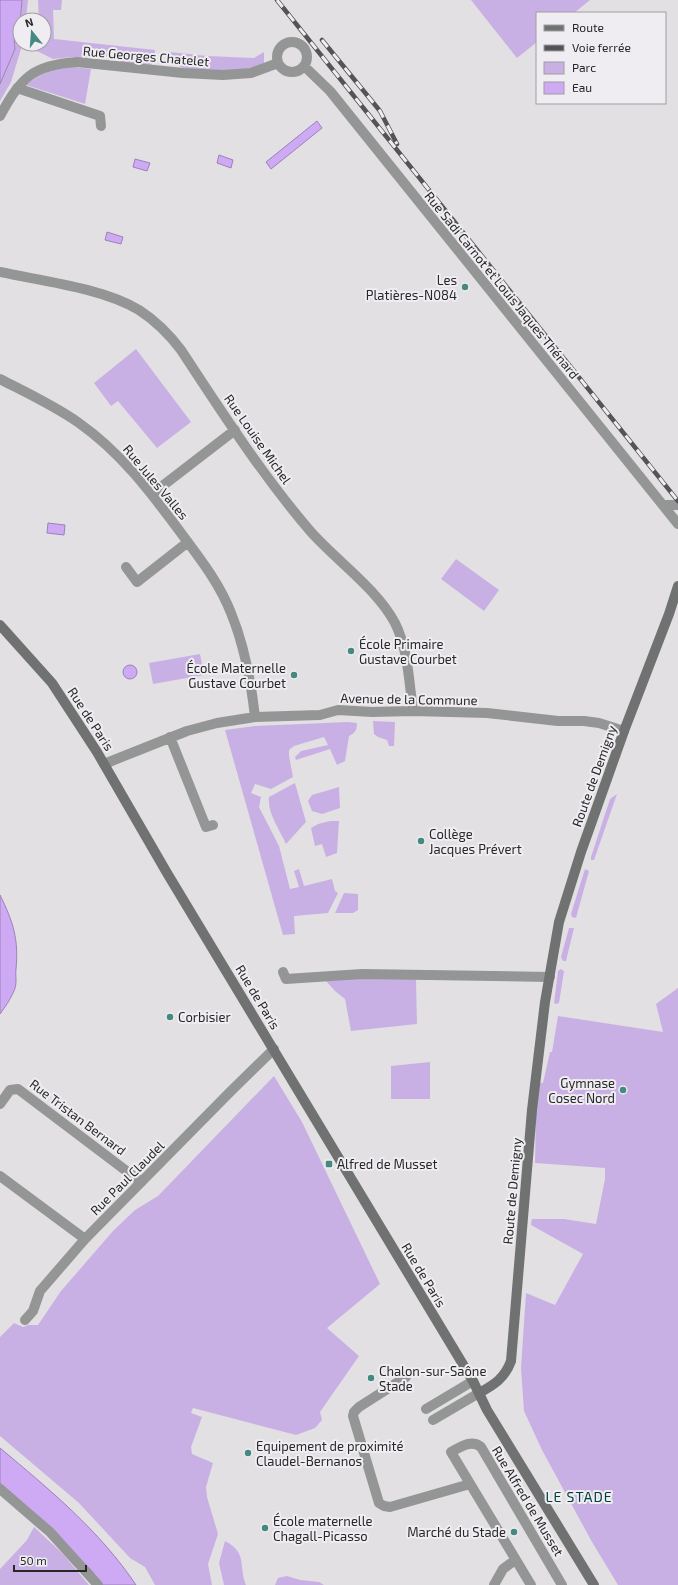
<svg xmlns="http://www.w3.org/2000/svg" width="678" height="1585" viewBox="0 0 678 1585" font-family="'Exo 2',sans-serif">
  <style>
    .green { fill: #c9b0e4 }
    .water { fill: #cea9f4; stroke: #9c82b7 }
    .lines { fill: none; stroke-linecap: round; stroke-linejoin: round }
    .street { stroke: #949695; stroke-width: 10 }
    .secondary { stroke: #6f7271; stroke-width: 10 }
    .rail-casing { stroke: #545355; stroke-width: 4.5 }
    .rail { stroke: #efedf1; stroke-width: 3; stroke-dasharray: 9; stroke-linecap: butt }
    .poi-dot { fill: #448a81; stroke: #efedf1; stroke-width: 1.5 }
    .labels { text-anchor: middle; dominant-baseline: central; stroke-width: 4; stroke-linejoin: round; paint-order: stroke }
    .street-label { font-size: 13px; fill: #272728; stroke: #efedf1 }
    .poi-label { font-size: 13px; fill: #272728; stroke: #efedf1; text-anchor: start }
    .neighbourhood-label { font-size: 14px; letter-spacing: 1px; fill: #00403b; stroke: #efedf1 }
  </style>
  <rect width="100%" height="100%" fill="#e2e0e3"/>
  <path class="green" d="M22,0h6l-2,20h-5z
    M38,0h24l-1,10h-8l1,29 101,11 -1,9 -3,6 -30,-3 -5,-5 -17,-1 -3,2 -24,-1 -19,2 -16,-8 -1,-7h8v-24h-5z
    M471,0h119l-16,13h-37v29l-20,16z
    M20,24l1,25 -10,33 -11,19v-17l15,-35 -1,-9z
    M170,52l37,4 47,2 10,-6v12c-25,10 -53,6 -79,5l-8,-4z
    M74,67l17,2 -6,35 -59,-19c15,-12 29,-17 48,-18z
    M136,349l55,73 -34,26 -39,-47 -7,5 -17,-23z
    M456,559l43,31 -15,21 -43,-32z
    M200,654l4,21 -51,9 -4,-21z
    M373,721l22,1 -1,24h-5l-2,-6 -9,-3 -4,-3z
    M348,722l9,1c0,7 -2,10 -8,13l-4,25 -8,4 -7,-16 -34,11 -1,-3 6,-6 27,-6 -4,-8 -30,9 -5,4v6l4,21 -22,12 -16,-5 -4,9 10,4 -2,10 20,39 11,43 9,-2 -5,-16 5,-2 5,17 28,-7 3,12 3,2 -10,20 -34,3 1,18 -12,1 -58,-205 30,-4z
    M295,783l11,39 -20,22c-6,-14 -19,-31 -17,-47z
    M339,787l1,21 -18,6 -10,-3 -4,-10 4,-6z
    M617,794l-23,66h-3v-3l19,-58z
    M330,821h9l-2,32 -11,4 -4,-13 -7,2 -4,-18 7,-4z
    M585,869l4,2 -13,47 -4,-1 -1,-3z
    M344,893l14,1v16l-5,3h-18z
    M569,928h5l-8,33h-3l-2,-4z
    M561,969l3,2 -5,32 -3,1 -2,-1 4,-32z
    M365,978l51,1 1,45 -66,7 -6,-32 -10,-8 -9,-10z
    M678,988v597h-60l-26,-43 -50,-92 -18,-39 -3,-43 5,-75 29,12 28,-51 -52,-29 1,-6h32l32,5 9,-45v-11l-70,-5 1,-50 4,-30h3l7,-31h2l6,-36 105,16 -7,-28z
    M430,1062v37h-39v-33z
    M274,1076l28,46 78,162 -53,44 32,28 -39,56 2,8 -7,8 -19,7 -103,-27 -2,5 11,4 -11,30 1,7 21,9 -7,24 1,10 11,37 -10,30 4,21h-57l-10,-18 -15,-9 -51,-55 -79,-67v-99l14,-14 9,4 5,-2h10l23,-34 52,-60 22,-21 23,-14z
    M34,1527l29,27 26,31h-89v-16l27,-29z
    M225,1541c23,12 13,24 21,44h-22l-5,-22z
    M287,1576l13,4 19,2 5,3h-49l3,-7z"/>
  <path class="water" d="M0,0h22l-2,24 -6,16 1,9 -15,35z
    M317,121l5,7 -51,41 -5,-7z
    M219,155l14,5 -2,8 -14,-5z
    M135,159l15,4 -3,8 -14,-4z
    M107,232l16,5 -2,7 -16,-4z
    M48,523l17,2 -1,10 -17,-2z
    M123 672a7 7 0 1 1 14 0a7 7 0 1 1-14 0Z
    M0,895c13,26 19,45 16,74 -1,8 2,15 -3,24 -3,7 -8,14 -13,21z
    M0,1448c49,41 100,83 136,137h-33l-12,-15 -69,-68 -22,-19z"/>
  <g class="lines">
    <path class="street" d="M277 57a15 15 0 1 1 30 0a15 15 0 1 1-30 0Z
      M304,66l26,25 348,433
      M17,88l83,28 1,10
      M0,116c21,-38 32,-51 77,-54l106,11 40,2 28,-2 27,-10
      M0,272c42,9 103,16 139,38 17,11 30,24 42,40 41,62 81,125 130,182 26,29 66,57 84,91 13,26 14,58 18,88
      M0,379c27,14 55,27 79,44 41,29 70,67 99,106 20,27 41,53 53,84 14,34 20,68 24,104
      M152,494l83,-64
      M663,505h15
      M126,567l11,15 51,-40
      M170,737l36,90 7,-2
      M104,764l83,-33 30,-8 38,-6 65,-2 18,-5 34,2 41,-1 74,2 71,8h26l15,2 25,8
      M283,972l3,7 76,-5 188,3
      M0,1104l10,-14 8,-1 123,93
      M0,1176l85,63
      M25,1320l8,-9 7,-20 45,-52 146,-148 43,-42
      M406,1377l-47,30 -5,5 -1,4 26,87 5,3 6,1 80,-23
      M426,1409l47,-28
      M433,1420l46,-27
      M0,1489l50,43 48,53
      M494,1585l9,-16 12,-9
      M531,1585l-80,-133c10,-5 20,-13 30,-5l81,138"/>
    <path class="secondary" d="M0,625l52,58 45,69 70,121 306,508 14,29 107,175
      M479,1393c15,-8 26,-15 32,-32l21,-251 13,-108 14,-80 22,-70 43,-121 45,-117 9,-28"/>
    <defs>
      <path id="rail" d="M277,0l401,501
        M322,40l58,71 17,33"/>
    </defs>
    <use href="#rail" class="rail-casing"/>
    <use href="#rail" class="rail"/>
  </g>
  <g class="poi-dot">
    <circle cx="465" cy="287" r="4"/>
    <circle cx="351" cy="651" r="4"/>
    <circle cx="294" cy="675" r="4"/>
    <circle cx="421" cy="841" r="4"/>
    <circle cx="170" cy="1017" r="4"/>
    <circle cx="623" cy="1090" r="4"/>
    <rect x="325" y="1160" width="8" height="8" rx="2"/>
    <circle cx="371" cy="1378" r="4"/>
    <circle cx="248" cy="1453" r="4"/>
    <circle cx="265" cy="1528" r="4"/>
    <circle cx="514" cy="1532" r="4"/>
  </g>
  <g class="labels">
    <g class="street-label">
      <text transform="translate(146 56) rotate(5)">Rue Georges Chatelet</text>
      <text transform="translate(502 285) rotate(51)">Rue Sadi Carnot et Louis Jaques Thénard</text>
      <text transform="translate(258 439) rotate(55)">Rue Louise Michel</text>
      <text transform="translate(156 482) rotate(50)">Rue Jules Valles</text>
      <text transform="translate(409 699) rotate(1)">Avenue de la Commune</text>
      <text transform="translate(91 719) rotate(57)">Rue de Paris</text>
      <text transform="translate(594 776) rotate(-70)">Route de Demigny</text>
      <text transform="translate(258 997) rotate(59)">Rue de Paris</text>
      <text transform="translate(78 1117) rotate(37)">Rue Tristan Bernard</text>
      <text transform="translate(127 1178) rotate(-45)">Rue Paul Claudel</text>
      <text transform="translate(512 1191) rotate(-85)">Route de Demigny</text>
      <text transform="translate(424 1275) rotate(59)">Rue de Paris</text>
      <text transform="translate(528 1501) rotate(59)">Rue Alfred de Musset</text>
    </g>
    <g class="poi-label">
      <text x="457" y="280" text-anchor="end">Les<tspan x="457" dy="15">Platières-N084</tspan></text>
      <text x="359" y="644">École Primaire<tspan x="359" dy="15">Gustave Courbet</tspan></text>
      <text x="286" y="668" text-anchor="end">École Maternelle<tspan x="286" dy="15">Gustave Courbet</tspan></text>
      <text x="429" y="834">Collège<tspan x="429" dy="15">Jacques Prévert</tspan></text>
      <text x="178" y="1017">Corbisier</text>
      <text x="615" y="1083" text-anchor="end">Gymnase<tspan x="615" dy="15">Cosec Nord</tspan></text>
      <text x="337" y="1164">Alfred de Musset</text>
      <text x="379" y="1371">Chalon-sur-Saône<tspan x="379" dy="15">Stade</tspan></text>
      <text x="256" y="1446">Equipement de proximité<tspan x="256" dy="15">Claudel-Bernanos</tspan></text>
      <text x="273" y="1521">École maternelle<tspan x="273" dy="15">Chagall-Picasso</tspan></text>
      <text x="506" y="1532" text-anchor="end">Marché du Stade</text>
    </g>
    <g class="neighbourhood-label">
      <text x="579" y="1496">LE STADE</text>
    </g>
  </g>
  <rect x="536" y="12" width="130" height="92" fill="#efedf1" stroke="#9f9ea1"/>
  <rect x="544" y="25" width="20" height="6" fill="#6f7271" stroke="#9f9ea1"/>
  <text x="572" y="32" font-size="12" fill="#272728">Route</text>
  <rect x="544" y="45" width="20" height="6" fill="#545355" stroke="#9f9ea1"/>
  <text x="572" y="52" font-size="12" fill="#272728">Voie ferrée</text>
  <rect x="544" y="62" width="20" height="12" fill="#c9b0e4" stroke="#9f9ea1"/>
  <text x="572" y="72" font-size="12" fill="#272728">Parc</text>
  <rect x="544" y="82" width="20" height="12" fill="#cea9f4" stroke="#9f9ea1"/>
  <text x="572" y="92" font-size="12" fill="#272728">Eau</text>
  <g transform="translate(32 32) rotate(343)"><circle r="19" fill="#efedf1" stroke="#9f9ea1"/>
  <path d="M0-3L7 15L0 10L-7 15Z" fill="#448a81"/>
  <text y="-6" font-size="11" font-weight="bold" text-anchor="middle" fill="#272728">N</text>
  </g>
  <path d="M14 1565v6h72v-6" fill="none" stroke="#272728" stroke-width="2"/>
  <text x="20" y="1565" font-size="12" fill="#272728" stroke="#efedf1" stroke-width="3" paint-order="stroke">50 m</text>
</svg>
